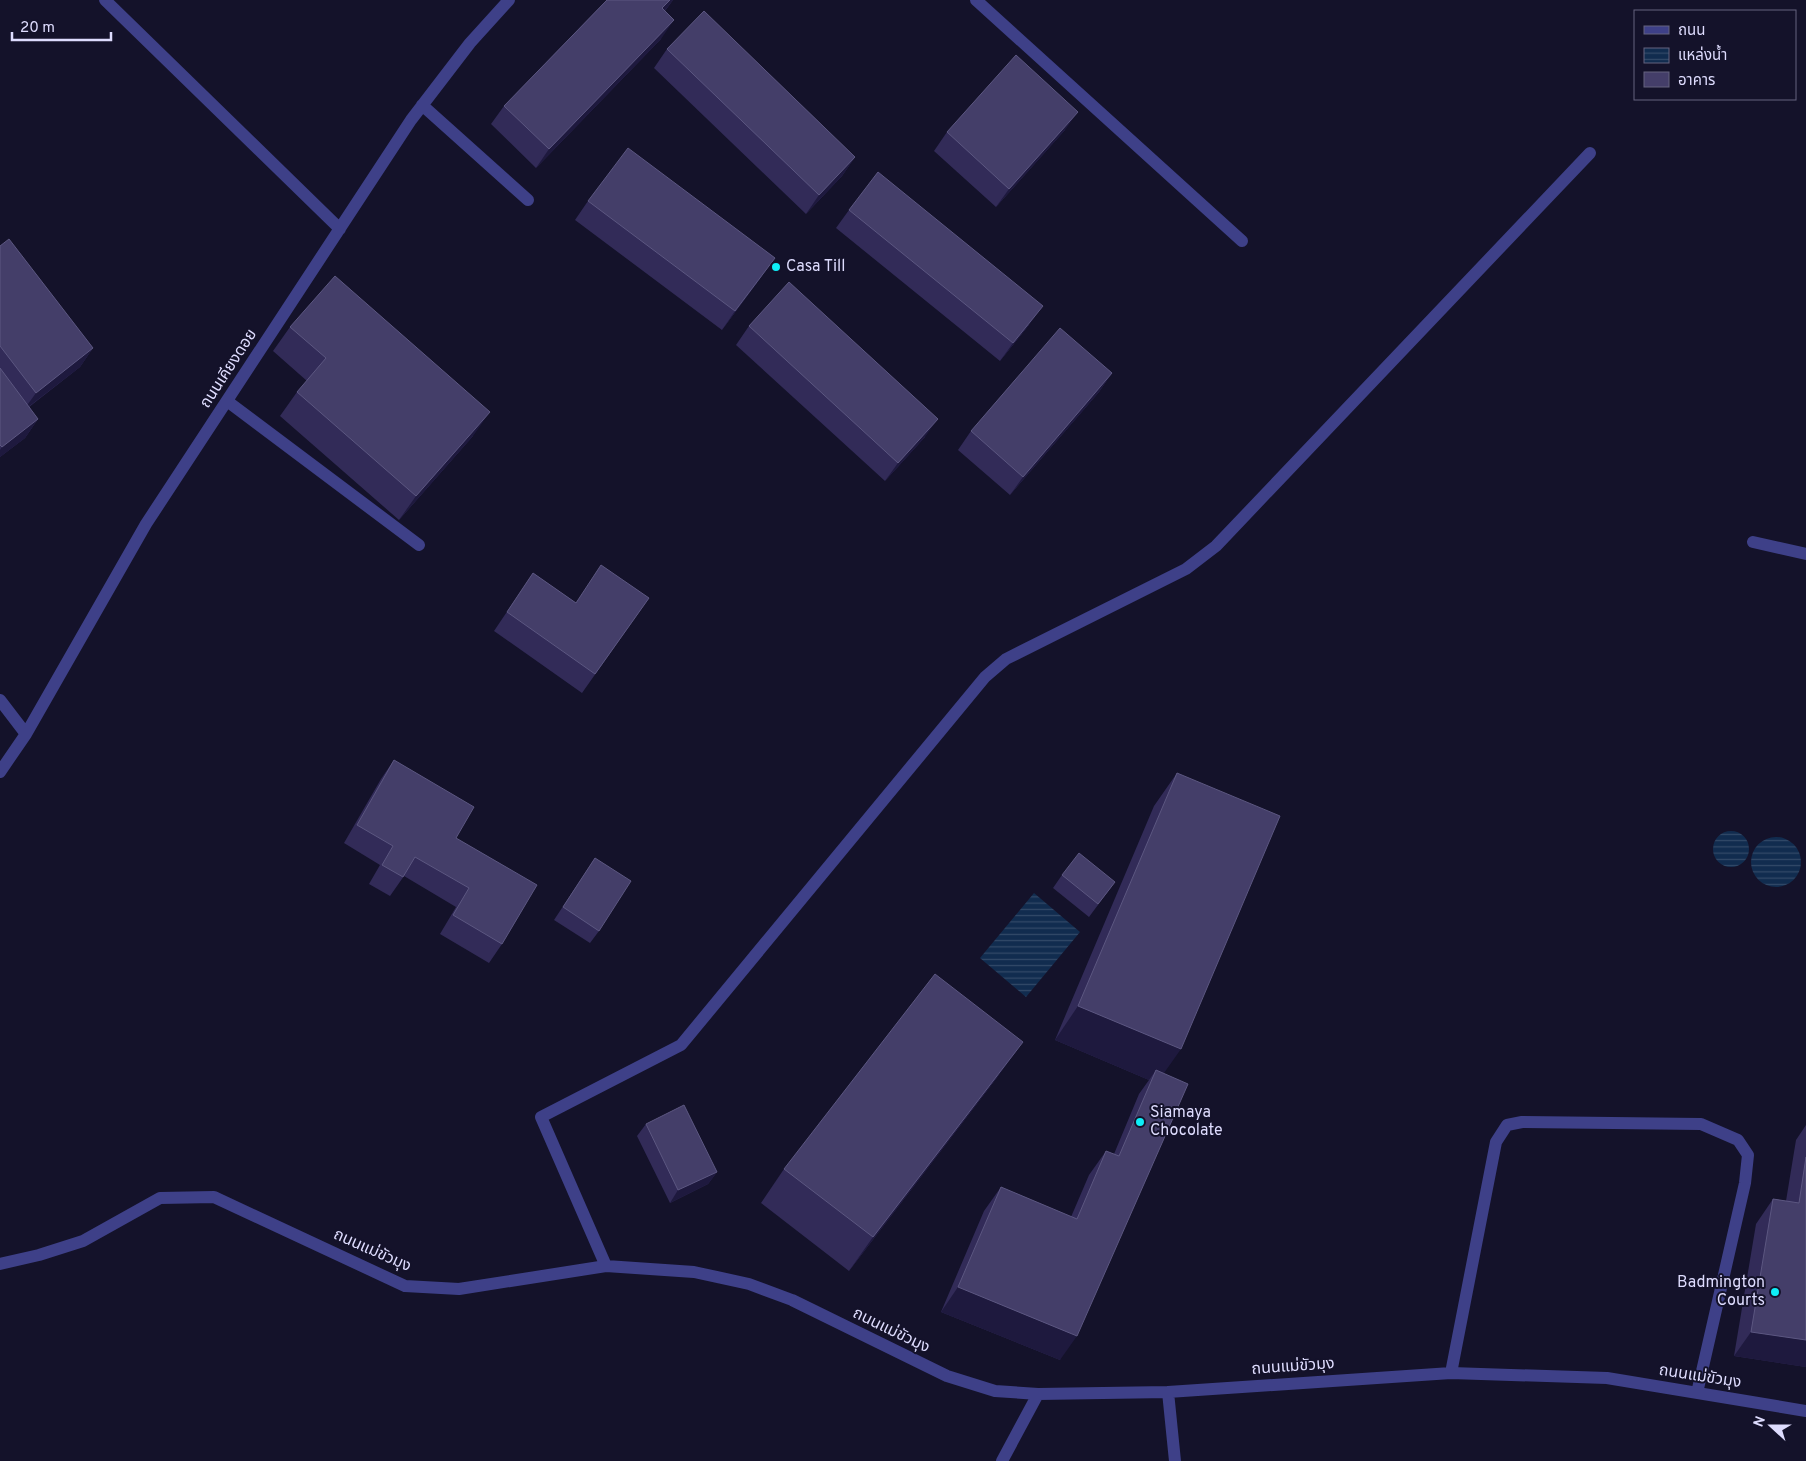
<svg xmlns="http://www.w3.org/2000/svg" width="1806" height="1461" viewBox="0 0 1806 1461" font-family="Overpass,'Noto Sans Thai',sans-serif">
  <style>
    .water { fill: url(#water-rules) }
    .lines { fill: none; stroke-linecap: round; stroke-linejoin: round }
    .minor { stroke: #3e4088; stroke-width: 12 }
    .wall { fill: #322b58 }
    .shaded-wall { fill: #1e193e }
    .building { fill: #443e69; stroke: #5c5781 }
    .poi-dot { fill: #0eeef8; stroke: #14122a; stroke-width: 2 }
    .labels { text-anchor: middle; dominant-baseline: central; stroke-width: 4; stroke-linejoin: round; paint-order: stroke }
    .poi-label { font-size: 16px; fill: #dedcfe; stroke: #14122a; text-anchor: start }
    .street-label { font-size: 16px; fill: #dedcfe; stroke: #14122a }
  </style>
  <defs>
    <pattern id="water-rules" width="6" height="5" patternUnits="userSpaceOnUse" patternTransform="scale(1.25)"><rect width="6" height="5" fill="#112c4f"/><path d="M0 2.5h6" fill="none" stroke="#334a69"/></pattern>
  </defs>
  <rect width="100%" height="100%" fill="#14122a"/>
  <path class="water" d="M1713 849a18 18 0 1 1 36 0a18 18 0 1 1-36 0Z
    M1751 862a25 25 0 1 1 50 0a25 25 0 1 1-50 0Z
    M1034,893l46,39 -54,65 -46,-39z"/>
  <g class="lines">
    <path class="minor" d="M105,0l235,229
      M976,0l266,241
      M422,105l106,95
      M227,401l192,144
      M1753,542l53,12
      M0,700l26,34
      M0,772l26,-38 120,-210 265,-404 59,-77 39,-43
      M0,1264l39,-9 44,-14 77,-43 54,-1 191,89 54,3 147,-23 88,6 55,12 43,16 155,76 48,15 43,3 130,-2 283,-19 156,5 199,33
      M606,1266l-65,-149 140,-72 304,-368 21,-18 180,-90 30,-23 374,-393
      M1451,1373l45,-231 11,-17 15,-3 179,2 37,16 10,15 -3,28 -48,210
      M1168,1392l7,69
      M1002,1461l36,-67"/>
  </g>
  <path class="wall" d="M607,0h66l-8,11 -4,28 -125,129 -45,-44 13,-18z
    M667,49l188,108 -13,19 -36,38 -152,-146z
    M1065,130l-69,77 -62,-56 13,-19z
    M588,201l174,75 -40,54 -147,-110z
    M849,210l180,115 -29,36 -164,-133z
    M0,246l93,102 -13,19 -51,40 9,12 -13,19 -25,19z
    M749,326l176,111 -40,44 -149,-136z
    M290,327l183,109 -74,84 -119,-104 17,-24 10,-11 -34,-30z
    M1112,373l-13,19 -89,103 -52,-45 13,-19z
    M533,573l43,30 73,-5 -67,95 -88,-62z
    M394,760l62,78 46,106 -13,19 -49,-29 16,-27 -52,-31 -14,20 -21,-12 11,-19 -36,-22 37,-64z
    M1177,773l-14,301 -103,286 -119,-48 43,-101 17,-24 70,30 18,-42 17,-24 8,3 25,-60 10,-14 -94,-40 99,-234z
    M595,858l4,73 -9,12 -36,-23z
    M1062,875l53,7 -26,35 -36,-29z
    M999,1075l-150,196 -88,-68 23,-34z
    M646,1124l71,48 -9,12 -38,19 -33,-67z
    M1806,1125v242l-72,-11 22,-132 17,-25 13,2 10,-61z"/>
  <path class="shaded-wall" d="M670,0h3l-6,8 -18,19 13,-19z
    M674,20l-13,19 -125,129 13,-19z
    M1078,112l-13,18 -69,77 13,-18z
    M855,157l-13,19 -36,38 13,-19z
    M775,258l-13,18 -40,54 13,-19z
    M1043,306l-14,19 -29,36 13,-18z
    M93,348l-13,19 -57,44 13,-18z
    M1112,373l-13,19 -89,103 13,-18z
    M490,412l-17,24 -74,84 17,-24z
    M38,419l-13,19 -25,19v-7l2,-3z
    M938,419l-13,18 -40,44 13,-18z
    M1078,1006l103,43 -24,34 -1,-13 -7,10 -94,-40z
    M1023,1042l-24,33 -150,196 24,-34z
    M717,1172l-9,12 -38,19 8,-13z
    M958,1287l119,49 -17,24 -119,-48z
    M1751,1332l55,8v27l-72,-11z"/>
  <path class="building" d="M607,0h63l-8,8 12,12 -125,129 -45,-43z
    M704,11l151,146 -36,38 -152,-146z
    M1016,55l62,57 -69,77 -62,-57z
    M628,148l147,110 -40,53 -147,-110z
    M878,172l165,134 -30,37 -164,-133z
    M9,239l84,109 -57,45 -36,-47v-100z
    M335,276l155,136 -74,84 -119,-104 29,-34 -36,-31z
    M789,282l149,137 -40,44 -149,-137z
    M1060,328l52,45 -89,104 -52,-46z
    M0,368l38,51 -36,28 -2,-2z
    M601,565l48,33 -54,76 -88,-62 26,-39 43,30z
    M394,760l80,47 -18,31 81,47 -35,59 -49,-29 16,-27 -54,-31 -12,20 -21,-12 11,-19 -36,-21z
    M1177,773l103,43 -99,233 -103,-43z
    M1079,853l36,29 -17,22 -36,-29z
    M595,858l36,23 -32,50 -36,-24z
    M935,974l88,68 -150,195 -89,-68z
    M1156,1070l32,14 -111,252 -119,-49 43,-100 76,32 29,-68 13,5z
    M684,1105l33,67 -39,18 -32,-66z
    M1806,1157v183l-55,-8 22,-133 26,4z"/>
  <g class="poi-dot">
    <circle cx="776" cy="267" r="5"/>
    <circle cx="1140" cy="1122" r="5"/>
    <circle cx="1775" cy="1292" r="5"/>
  </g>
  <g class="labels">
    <g class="poi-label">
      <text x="786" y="267">Casa Till</text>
      <text x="1150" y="1113">Siamaya<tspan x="1150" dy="18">Chocolate</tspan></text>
      <text x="1765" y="1283" text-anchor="end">Badmington<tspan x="1765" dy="18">Courts</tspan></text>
    </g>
    <g class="street-label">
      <text transform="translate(229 369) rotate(-57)">ถนนเคียงดอย</text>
      <text transform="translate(372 1251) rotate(24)">ถนนแม่ขัวมุง</text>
      <text transform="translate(891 1331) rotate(26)">ถนนแม่ขัวมุง</text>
      <text transform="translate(1293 1367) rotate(-4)">ถนนแม่ขัวมุง</text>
      <text transform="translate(1700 1377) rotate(9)">ถนนแม่ขัวมุง</text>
    </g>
  </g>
  <rect x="1634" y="10" width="162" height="90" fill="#14122a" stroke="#65637f"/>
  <rect x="1644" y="26" width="25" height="8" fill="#3e4088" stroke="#65637f"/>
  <text x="1678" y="35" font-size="15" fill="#dedcfe">ถนน</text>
  <rect x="1644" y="48" width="25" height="15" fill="url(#water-rules)" stroke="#65637f"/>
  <text x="1678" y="60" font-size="15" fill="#dedcfe">แหล่งน้ำ</text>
  <rect x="1644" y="72" width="25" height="15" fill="#443e69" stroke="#65637f"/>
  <text x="1678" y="85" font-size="15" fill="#dedcfe">อาคาร</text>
  <g transform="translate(1771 1426) rotate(291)" stroke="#14122a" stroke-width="4" paint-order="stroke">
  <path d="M0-4L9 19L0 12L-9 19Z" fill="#dedcfe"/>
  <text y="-8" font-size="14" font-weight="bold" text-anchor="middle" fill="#dedcfe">N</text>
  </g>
  <path d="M12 32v8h99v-8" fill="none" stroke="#dedcfe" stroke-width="2.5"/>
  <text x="20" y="32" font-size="15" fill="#dedcfe" stroke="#14122a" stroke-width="4" paint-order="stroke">20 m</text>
</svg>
